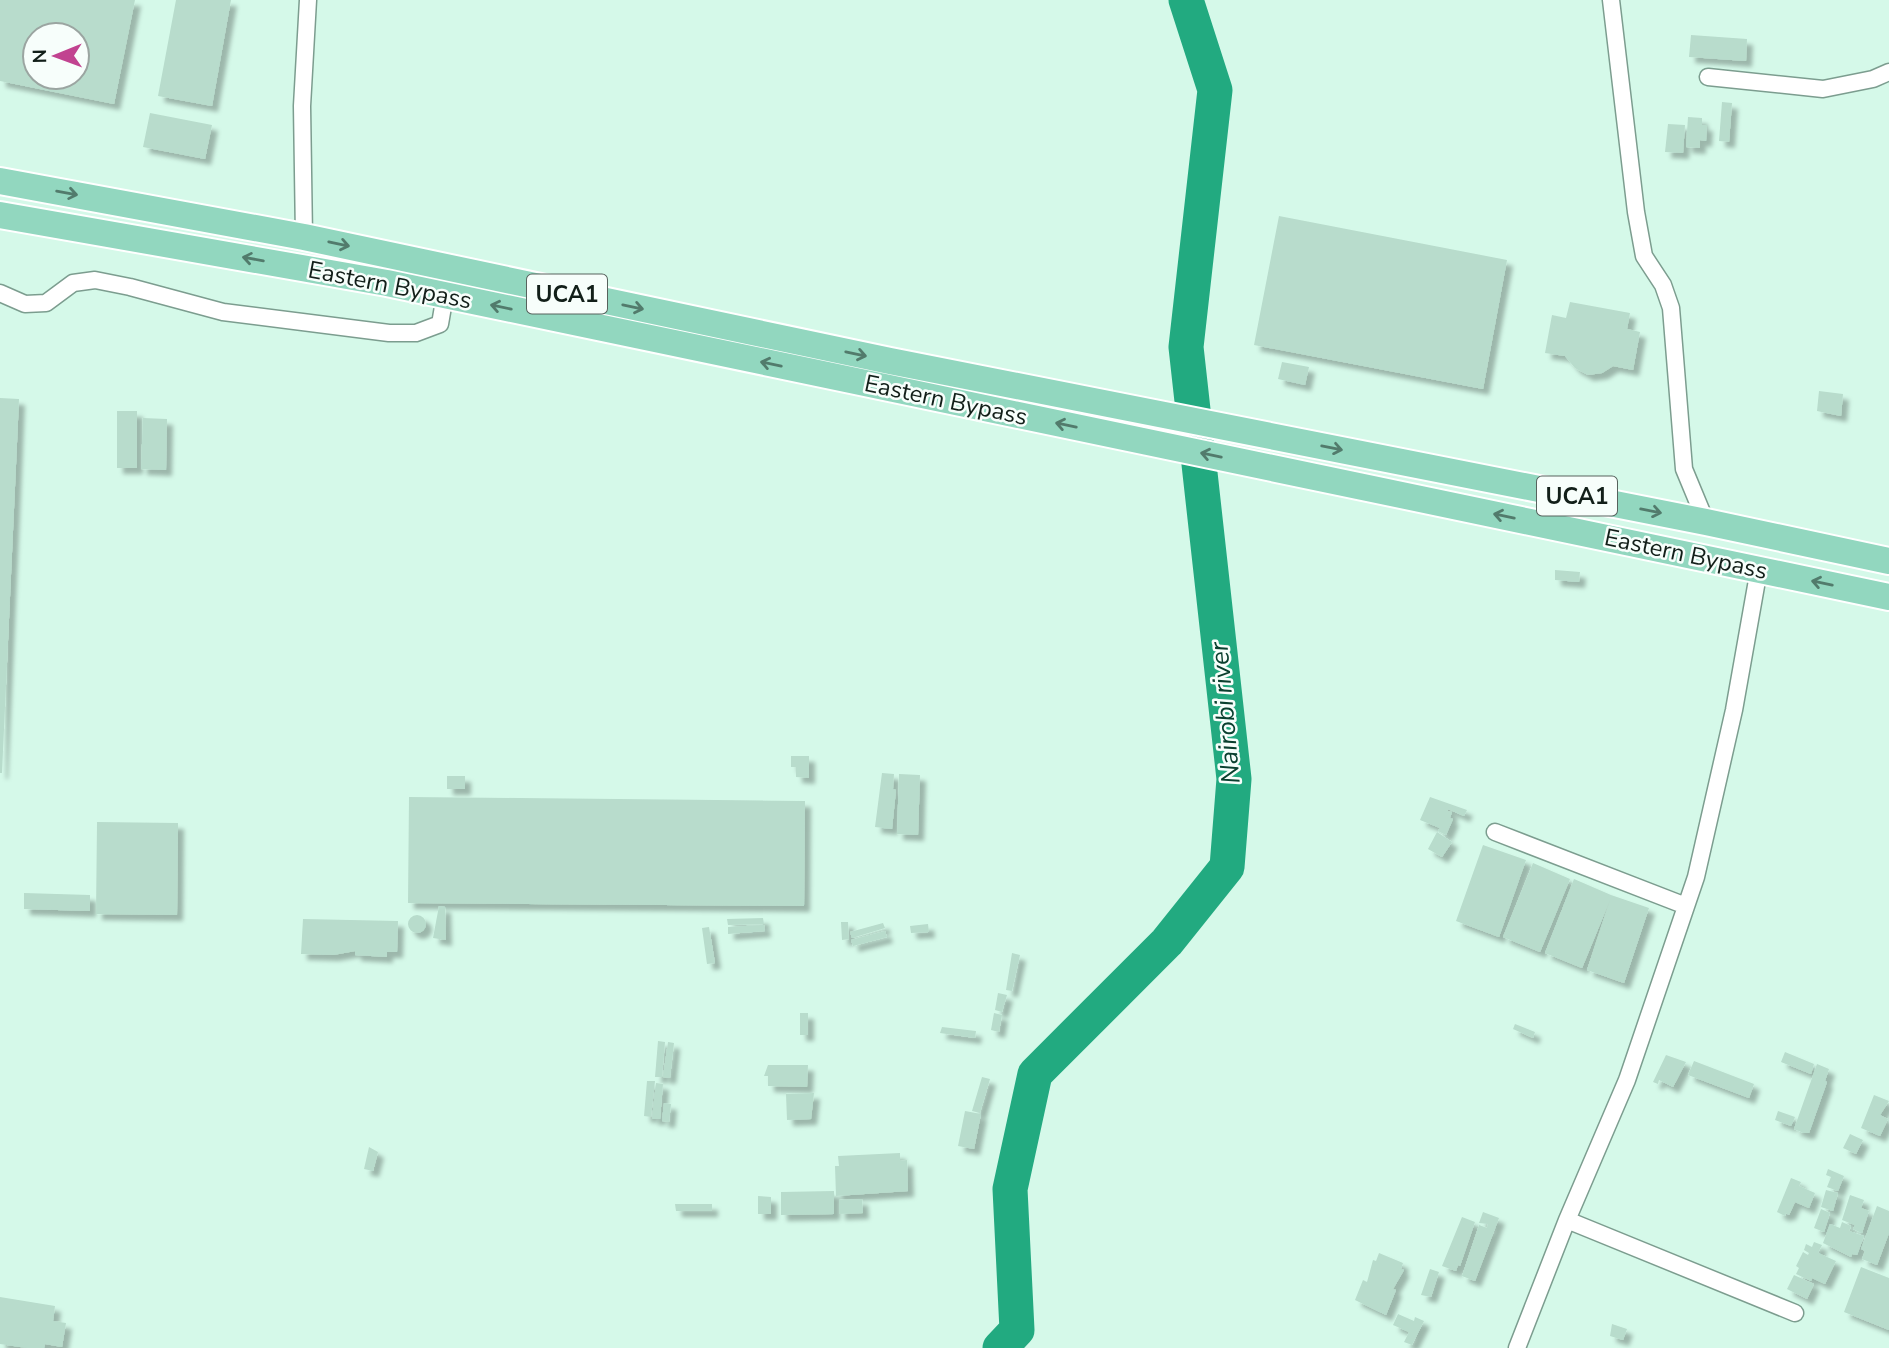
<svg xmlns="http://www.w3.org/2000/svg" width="1889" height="1348" viewBox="0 0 1889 1348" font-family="'Nunito Sans',sans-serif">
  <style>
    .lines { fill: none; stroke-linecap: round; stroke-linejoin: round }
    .river { stroke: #22aa80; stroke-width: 35 }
    .building { fill: #b8dccc; fill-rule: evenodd; filter: url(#shadow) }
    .minor-casing { stroke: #7c9d8f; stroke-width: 19 }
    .primary-casing { stroke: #fff; stroke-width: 30 }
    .minor { stroke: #fff; stroke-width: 16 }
    .primary { stroke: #92d7bf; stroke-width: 26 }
    .oneway { stroke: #527b6c }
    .labels { text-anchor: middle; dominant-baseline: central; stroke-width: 5; stroke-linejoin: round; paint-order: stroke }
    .shield { fill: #f7fefb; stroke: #57625d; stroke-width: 2 }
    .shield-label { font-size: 23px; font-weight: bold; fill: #121f19 }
    .street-label { font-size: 24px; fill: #121f19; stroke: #f7fefb }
    .water-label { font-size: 26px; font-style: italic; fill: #0a402f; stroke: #f7fefb }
  </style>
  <defs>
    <filter id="shadow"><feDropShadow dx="6" dy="6" stdDeviation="2" flood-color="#0004"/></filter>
  </defs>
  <rect width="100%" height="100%" fill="#d5f9e9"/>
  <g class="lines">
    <path class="river" d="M1000,1348l17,-18 -7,-141 25,-115 132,-132 60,-75 7,-88 -48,-432 29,-257 -29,-90"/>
  </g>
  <path class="building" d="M0,0h135l-21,104 -114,-23zM35,35h42v42h-42z
    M176,0h55l-19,106 -54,-10z
    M1691,35l56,4 -1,22 -57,-4z
    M1722,102l10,1 -3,39 -10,-1z
    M150,113l62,12 -7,34 -62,-12z
    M1688,117l14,1v7h5l-1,16 -6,-1v8l-14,-1z
    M1668,124l17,1 -2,28 -18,-1z
    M1279,216l228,44 -24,129 -229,-44z
    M1570,302l60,11 -3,16 13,3 -7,38 -20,-4 -11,7 -14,2 -13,-7 -10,-12 -20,-3 7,-38 14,3z
    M1282,362l27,5 -4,18 -27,-6z
    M1819,391l24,3 -2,22 -24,-5z
    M0,398l19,1 -17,374h-2z
    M117,411h20v57h-20z
    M143,418l24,1 -1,51 -25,-1z
    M1555,570l25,2 -1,10 -24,-2z
    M791,756h18v22l-13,-1v-10h-5z
    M882,773l12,1 -1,15 3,1 -4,39 -17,-2z
    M899,774l21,1 -2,60 -21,-1z
    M447,776h18v13h-18z
    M409,797l396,4 -1,105 -396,-3z
    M1430,797l37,13 -3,6 -16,-7v2l4,1 -2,6 3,1 -7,16 -8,-4 2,-3 -20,-8z
    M97,822l81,1 -1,92 -81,-1z
    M1437,832l15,10 -10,15 -14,-8z
    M1483,845l43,15 -27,77 -43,-16z
    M1533,863l37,16 -30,73 -37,-15z
    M1574,879l37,16 38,13 -25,75 -37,-13 23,-70 -28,68 -37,-15z
    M24,893l66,2v16l-66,-2z
    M439,906l6,1 1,33 -13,-2z
    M408 924a9 9 0 1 1 18 0a9 9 0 1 1-18 0Z
    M763,918l1,6 -36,1 -1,-6z
    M303,919l95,2 -1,31h-10v5l-32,-2v-4l-22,4 -32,-1z
    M841,922h7l1,17 -7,1z
    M883,923l2,5 -33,10 -2,-6z
    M928,924l1,8 -18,1 -1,-7z
    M764,925l1,6 -37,3v-7z
    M709,927l6,36 -8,1 -5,-36z
    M885,931l2,6 -34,9 -2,-6z
    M1012,953l8,2 -8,36 -6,-1z
    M998,993l9,2 -5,17 -7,-2z
    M800,1013h8v22h-8z
    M994,1013l8,2 -3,17 -8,-2z
    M1515,1024l20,8 -2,6 -20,-9z
    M942,1027l34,4 -1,7 -35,-5z
    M658,1041l7,1 -3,35h-7z
    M668,1042l6,1 -4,35 -7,-1z
    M1785,1052l29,12 -3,10 -30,-12z
    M1666,1055l20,7 -13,25 -14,-7 -1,4 -5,-2z
    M1694,1061l60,23 -5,14 -61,-23z
    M1817,1064l12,5 -4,12 2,1 -18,51h-5l-10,-4z
    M768,1065h40l-1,22 -39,-1v-10h-4z
    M982,1077l8,2 -10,34 -8,-2z
    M647,1081h8l-4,36 -7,-1z
    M656,1083l7,1 -3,35h-8z
    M814,1093l-3,26 -24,1 -1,-26z
    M1874,1095l15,6 -9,14 8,4 -8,17 -19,-8z
    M664,1103l7,1 -2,18 -7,-1z
    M965,1111l16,3 -7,35 -16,-3z
    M1778,1111l17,6 -4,9 -16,-6z
    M1850,1134l13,6 -7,14 -13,-6z
    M369,1147l9,5 -5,19 -9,-2z
    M900,1153v8l7,-1 1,31 -72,5 -1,-30h4l-1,-10z
    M1828,1169l16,7 -6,15 -11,-4 4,-10 -5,-2z
    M1791,1178l10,4 -2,4 16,7 -6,15 -14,-6 -6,13 -3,-2 -1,3 -8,-4z
    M1826,1190l12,3 -5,18 -12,-4z
    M834,1191v23l-53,1v-23z
    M1850,1195l14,5 -3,8 8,3 -7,22 -9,-4 2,-4 -13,-5z
    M758,1196l13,1v17h-13z
    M862,1199l1,14 -24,1v-14z
    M675,1204h37v7h-36z
    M1877,1206l12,5v22l-12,32 -15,-6 3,-8 -4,-2z
    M1821,1209l9,4 -6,19 -10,-4z
    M1483,1212l16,6 -24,63 -13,-5 17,-51 8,3 1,-4 -9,-1z
    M1462,1217l13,5 -15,44 -2,-1 -2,6 -14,-5z
    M1842,1222l9,4 -2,5 15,5 -7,19 -5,-1 -1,3 -28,-14 7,-19 10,4z
    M1814,1242l8,3 -4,8 18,8 -11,23 -13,-6 -1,3 -15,-7 3,-6 -3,-2 7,-14 5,3 1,-2 -5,-3 2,-6 6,3z
    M1379,1253l24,10 -2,6 3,1 -11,19 3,1 -10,25 -31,-15 8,-20 4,2 6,-22 3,1z
    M1861,1267l28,11v52l-45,-18z
    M1430,1269l9,3 -8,25 -10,-2z
    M1794,1275l20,9 -7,15 -20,-10z
    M0,1297l55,9 -2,15 13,2 -4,24 -17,-3 -1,4h-17l-27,-4z
    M1398,1314l16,7 1,-4 9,4 -12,24 -8,-3 5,-10 -16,-7z
    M1612,1324l15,5 -4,11 -13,-4z"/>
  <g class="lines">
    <defs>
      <path id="minor" d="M1611,0l25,212 8,44 19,29 8,23 13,161 22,53
        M1708,77l115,12 50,-10 16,-7
        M304,237l-2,-131 6,-106
        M0,293l25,11 21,-1 27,-20 22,-3 35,7 93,25 166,21h27l24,-9 5,-29
        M1495,832l191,74
        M1567,1220l228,93
        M1517,1348l50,-128 60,-140 69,-203 38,-167 25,-141"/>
      <path id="primary" d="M0,181l304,56 586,124 816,161 183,39
        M0,215l387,68 1502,314"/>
    </defs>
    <use href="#minor" class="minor-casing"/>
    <use href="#primary" class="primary-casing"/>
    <use href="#minor" class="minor"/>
    <use href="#primary" class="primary"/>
  </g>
  <defs><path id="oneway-shaft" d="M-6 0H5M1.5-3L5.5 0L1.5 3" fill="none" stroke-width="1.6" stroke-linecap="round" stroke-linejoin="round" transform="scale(1.75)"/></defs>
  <g class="oneway">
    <use href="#oneway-shaft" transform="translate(67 193) rotate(10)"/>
    <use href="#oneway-shaft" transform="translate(339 244) rotate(12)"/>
    <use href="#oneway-shaft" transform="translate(253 259) rotate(-170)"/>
    <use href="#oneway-shaft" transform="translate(501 307) rotate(-168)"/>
    <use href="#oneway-shaft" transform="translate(633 307) rotate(12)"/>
    <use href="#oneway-shaft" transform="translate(856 354) rotate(12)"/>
    <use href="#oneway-shaft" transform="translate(771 364) rotate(-168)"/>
    <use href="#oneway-shaft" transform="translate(1066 425) rotate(-168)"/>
    <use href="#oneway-shaft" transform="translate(1332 448) rotate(11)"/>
    <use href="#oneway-shaft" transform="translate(1211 455) rotate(-168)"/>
    <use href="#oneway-shaft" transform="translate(1651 511) rotate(11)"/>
    <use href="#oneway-shaft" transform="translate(1504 516) rotate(-168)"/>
    <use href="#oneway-shaft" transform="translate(1822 583) rotate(-168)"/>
  </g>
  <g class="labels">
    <g class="shield">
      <rect x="527" y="274.5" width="80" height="39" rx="5"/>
      <rect x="1537" y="476.5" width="80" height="39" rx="5"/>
    </g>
    <g class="shield-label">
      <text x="567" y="294">UCA1</text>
      <text x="1577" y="496">UCA1</text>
    </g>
    <g class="street-label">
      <text transform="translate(390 285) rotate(11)">Eastern Bypass</text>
      <text transform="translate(946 400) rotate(12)">Eastern Bypass</text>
      <text transform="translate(1686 554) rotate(12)">Eastern Bypass</text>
    </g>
    <g class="water-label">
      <text transform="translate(1225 713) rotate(-95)">Nairobi river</text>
    </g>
  </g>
  <g transform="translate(56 56) rotate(269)"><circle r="33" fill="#f7fefb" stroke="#9ba5a1" stroke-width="2"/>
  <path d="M0-5L12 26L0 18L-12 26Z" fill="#c14390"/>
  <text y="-10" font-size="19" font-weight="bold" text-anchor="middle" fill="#121f19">N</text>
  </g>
</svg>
